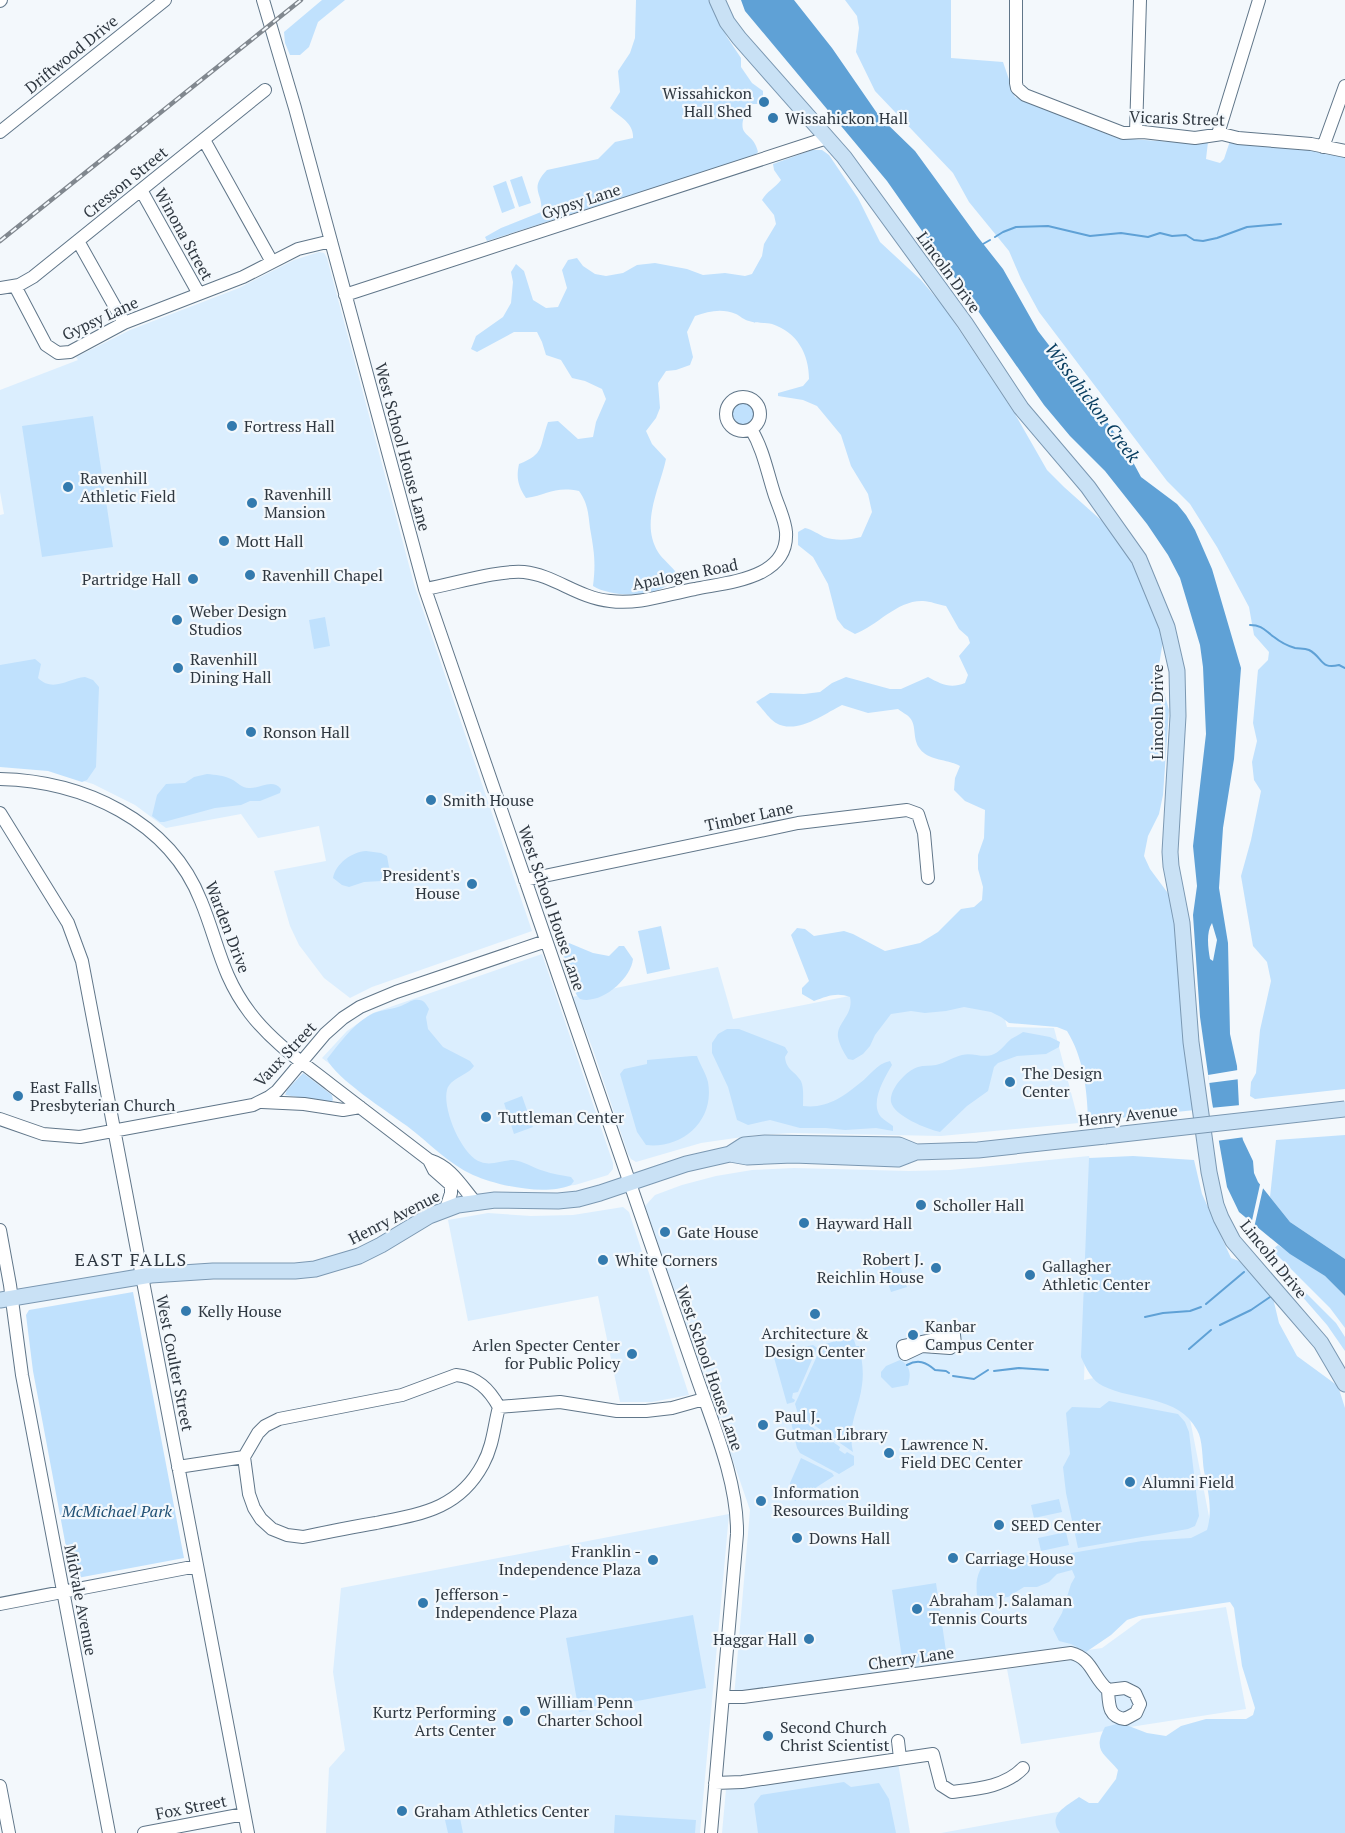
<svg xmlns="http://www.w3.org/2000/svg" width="1345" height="1833" viewBox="0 0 1345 1833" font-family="'PT Serif',serif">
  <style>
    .built { fill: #dbeefe }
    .green { fill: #c0e1fd }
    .water { fill: #5fa1d6; fill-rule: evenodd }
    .pier { fill: #f3f8fc }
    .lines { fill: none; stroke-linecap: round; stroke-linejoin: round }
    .stream { stroke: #5fa1d6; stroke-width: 2 }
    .minor-casing { stroke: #607689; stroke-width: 14 }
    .major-casing { stroke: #7b98b2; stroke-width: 17 }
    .minor { stroke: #fff; stroke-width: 12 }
    .major { stroke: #c9e1f5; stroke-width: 15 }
    .rail-casing { stroke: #81888f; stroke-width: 4.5 }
    .rail { stroke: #f3f8fc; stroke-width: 2; stroke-dasharray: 7; stroke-linecap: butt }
    .major-bridge-casing { stroke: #7b98b2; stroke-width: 17; stroke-linecap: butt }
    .major-bridge { stroke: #c9e1f5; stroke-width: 15 }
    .poi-dot { fill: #337aae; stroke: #f3f8fc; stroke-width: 2 }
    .labels { text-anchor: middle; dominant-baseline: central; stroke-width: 4.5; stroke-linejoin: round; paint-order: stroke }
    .street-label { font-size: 16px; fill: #2e3740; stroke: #f3f8fc }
    .poi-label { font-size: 16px; fill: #2e3740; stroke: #f3f8fc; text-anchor: start }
    .park-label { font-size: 16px; font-style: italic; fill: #215175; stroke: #f3f8fc }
    .water-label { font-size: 18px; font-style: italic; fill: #063c5f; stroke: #f3f8fc }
    .neighbourhood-label { font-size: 18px; letter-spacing: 1.5px; fill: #2e3740; stroke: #f3f8fc }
  </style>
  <rect width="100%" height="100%" fill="#f3f8fc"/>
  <path class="built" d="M319,252l5,1 3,5 87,326 118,347 -160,56 -22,11 -26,-20 -25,-33 -9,-19 -16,-55 52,-10 -7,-35 -61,12 -17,-24 -75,14 -31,-23 -42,-21 -48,-15 -45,-5v-249l4,-1 -4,-22v-102l78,-30 -2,-3 54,-27 109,-42 55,-28z
    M542,954l71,209v6l-5,6 -33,10 -32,3 -104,-39 -117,-91 25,-27 26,-18z
    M718,967l15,52 258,-51 16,59 47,1 25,95 -138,13 -149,-3 -36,2 -55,8 -65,19 -5,-3 -3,-5 -36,-107 -20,-50z
    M1089,1156l2,9 -7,215 63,-13 42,47 25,128 -136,101v6l-344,48 16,-187 -105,-304 10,-11 27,-10 34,-9 36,-6 42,-2 115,3 41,-1z
    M623,1207l6,5 60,183 -37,7h-32l-22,-106 -130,25 -20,-101 40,-7 43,3 42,-1z
    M729,1514l-29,319h-374l3,-65 16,-18 -12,-78 8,-84z
    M1226,1607l20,102 -225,35 -14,-75 71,-10 3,-8 21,-3 40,-29z
    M898,1763l12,70h-188l4,-44z
    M1074,1809l-1,24h-132z"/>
  <path class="green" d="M322,0h23l-27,22 -9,25 -9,8h-10l-5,-12 -1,-11z
    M636,0h73l18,37 14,21v9l11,16 11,8v6l-5,7h-9c-17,37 4,24 9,48l-4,4 -267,85 -2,-4 16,-9 40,-16c3,-19 -13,-22 6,-42l51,-11 17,-17 18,-4c1,-15 -13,-21 -23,-30l10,-16 -2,-21 12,-18 5,-15z
    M845,0h106v58l52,4 12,35 102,41 70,5 21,-1 -2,17 14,4 4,-4 6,-18 79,8 15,5 21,2v933l-90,10 -5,-3 1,-14 5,-9 4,-43 11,-49 -4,-19 -14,-16 -12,-70 10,-36 10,-49 -7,-11 -2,-18 5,-21 -4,-18 5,-53 10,-10 1,-8 -15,-17 -5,-28 -32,-60 -27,-43 -23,-23 -128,-169 -18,-33 -12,-28 -40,-49 -16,-29 -78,-82 -19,-39 3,-24 -2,-12z
    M812,150h10l7,5 29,43 22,44 41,38 23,27 71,107 32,56 17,17 47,42 33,55 12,32 7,25 -5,30 11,39 -6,85 -4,19 -11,22 -4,20 6,13 20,27 6,24 3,65 16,125 -104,11 -3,-3c-1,-30 -5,-61 -21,-87l-10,-4 -48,-4 -8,-6 -10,-5 -27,-5 -18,4 -21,2 -14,-2 -20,3 -16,21 -5,11 -7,8 -10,6 -5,-1c-4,-6 -9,-15 -10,-22 -2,-14 16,-22 12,-40 -13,-5 -23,-1 -36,4l-12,-7v-6l7,-7 -18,-46 6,-7 8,1 9,7 30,-5 9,3 32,17 35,-8 18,-11 23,-23 13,-2 8,-7 1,-13 -5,-18v-14l6,-17 1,-28 -20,-9 -11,-11 1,-12 5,-12c-12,-7 -31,-5 -40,-17 -8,-10 -3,-23 -10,-31 -3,-4 -9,-6 -12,-9l-30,4 -26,-8c-18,9 -45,30 -66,18 -7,-4 -14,-15 -20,-21l14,-9 34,1 16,-2 12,-9 14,-6 44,12h11l27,-12c13,7 22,12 37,6l3,-8 -9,-19 11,-13 -2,-6 -9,-8 -13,-23c-7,-1 -16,-5 -23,-5 -26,-1 -46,25 -68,33l-11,-6 -7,-9 -9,-35 -15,-27 -15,-12v-13l7,-4c8,2 13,6 19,9 11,4 26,3 37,0l11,-25 -4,-18 -17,-28 -10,-31 -24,-29 -14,-6 -25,-4v-3l25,-7 6,-7c0,-25 -12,-47 -37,-55 -7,-2 -16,0 -23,-3 -5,-1 -9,-5 -13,-7 -14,-6 -27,-3 -41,2l-8,16 6,25 -3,8 -14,5 -10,1 -8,12 2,25 -4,10 -10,13 6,13 14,15c-6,29 -26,64 -8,93 5,8 14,14 19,22 -11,25 -63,25 -84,12 3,-24 1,-35 -3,-58 -2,-16 -2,-24 -11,-37 -25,-5 -31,4 -53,7 -8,-12 -10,-20 -7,-34 26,-10 20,-17 29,-42l10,-1 20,18 15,-2 3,-15 10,-23 -4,-10 -17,-8 -13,-3 -11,-18 -15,-5 -4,-13 -5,-10h-23l-37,20 -6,-3 5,-13 27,-19 8,-14 2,-21 -2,-10 5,-8 8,7 9,29 13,8 12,-1 9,-19 -5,-18 6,-10 9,-2 6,8 12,8 11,2 17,-3 14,-8 18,-2 32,6 16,6 22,-2 20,3 7,-2 10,-18 2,-12 12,-20 -2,-9 -12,-15c5,-9 13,-12 19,-20l-7,-10 -1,-6z
    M522,176l9,27 -12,4 -9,-27z
    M506,181l9,27 -13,5 -9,-27z
    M730 414a13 13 0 1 1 26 0a13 13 0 1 1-26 0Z
    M93,416l20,131 -71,10 -20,-131z
    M325,617l5,29 -16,3 -5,-29z
    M35,659l6,5 -3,14c15,15 31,0 47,-1l8,3 6,7 -3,80 -9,13 -5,2 -34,-11 -48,-4v-102z
    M207,774c9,1 16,1 24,5 7,3 10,9 18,9 11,1 23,-10 32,1l-1,4 -20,8h-10l-9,4 -26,3 -51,14h-4l-8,-6 5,-21 9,-11 19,-1 9,-6z
    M366,851l15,2 6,3 2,11 -7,14 -18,1 -15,5 -7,-2 -9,-7c3,-15 19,-26 33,-27z
    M661,926l9,43 -23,5 -9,-43z
    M569,943l24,10 16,3 10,-10h5l9,13c-2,20 -32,46 -53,40 -8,-7 -18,-42 -18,-54z
    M414,1000c9,-1 11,2 15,9l-3,8 2,12 15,18 27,14 4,5c-7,10 -24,12 -27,24 -5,19 15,66 34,72 10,4 22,-2 32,-2 11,1 20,8 31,11 8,3 18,4 27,6l3,4 -3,4c-26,11 -73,1 -98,-10 -24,-11 -45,-33 -66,-49 -19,-14 -72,-48 -80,-67 13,-16 27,-37 47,-46 8,-3 19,-4 27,-7 5,-2 9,-5 13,-6z
    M727,1029h12l46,18 3,5 -3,5c1,13 10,14 16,24 3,7 2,17 2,25 23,3 40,-9 57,-23 11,-8 16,-19 30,-22l2,4c-7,12 -23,38 -11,52 3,3 8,6 12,9v5l-17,-3 -31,2 -19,-2h-26l-30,-8 -22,5 -11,-5 -9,-33 -16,-34v-10l6,-9z
    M1023,1032l27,5 10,5 -1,5 -13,7 -29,2 -19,7 -4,4 -6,24 -21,15 -27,26c-13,-3 -46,-16 -49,-30 -2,-13 16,-32 27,-35 6,-2 12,-1 18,-2 9,-2 17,-8 26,-10 11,-3 21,4 32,-1 7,-3 11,-10 17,-15 3,-2 8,-4 12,-7z
    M692,1056h5c3,9 9,17 11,26 7,39 -26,67 -62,63l-9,-13 -17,-58 4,-5 23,-5v-4z
    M303,1073l29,22 1,5 -2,2 -46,-7 2,-5z
    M522,1096l11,31 -19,7 -10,-31z
    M1345,1135v124l-55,-37 -20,-25 6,-57z
    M1133,1156l61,4 8,34 29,64 8,3 34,37 6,25 18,33 41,30 7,22v425h-285c-13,-18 5,-26 19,-36l10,6h9l18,-24 2,-9c-13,-16 -26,-19 -13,-43l16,-4 26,10 19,3 15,-10 25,-7h40l7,-4 2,-7 -13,-42 -8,-58 -4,-6 -20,3 -71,11 -12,4 -16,15 -25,17 -15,-8 -12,-3 -6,-12 9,-16 9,-29 4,-7 -3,-7 -15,4 -8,8 -12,5h-13l-16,10 -18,2 -13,-4c-4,-35 18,-41 47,-40 7,1 11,4 18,3l100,-17 49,-3 16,-8c6,-20 1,-40 -3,-59 -2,-13 -1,-31 -7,-41 -18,-35 -64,-29 -94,-44 -11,-5 -17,-18 -22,-29l8,-199z
    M1278,1245l47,31 20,20v32l-15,-20 -58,-58z
    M899,1262l8,25 -16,5 -8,-24z
    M1282,1269l54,54 9,14v14l-18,-26 -47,-54z
    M133,1292l51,266 -112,21 -39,-208 -7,-56 3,-5z
    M849,1337l5,3 2,6h3c3,13 5,26 3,39 -3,25 -15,39 -9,67l-55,-38 -3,-10 27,-59z
    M813,1345l4,3 -19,44 -5,1 -1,5 3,2 -1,2 -7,2 -14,-50z
    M900,1360c11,6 11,14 8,25l-16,3 -11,-11v-5l5,-6z
    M1109,1401l69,13 7,8 4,10 10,84 -4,10 -7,3 -110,19 -12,-55 -3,-26 7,-13 -4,-41 6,-6 28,1z
    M797,1416l19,14 -1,2 4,3 3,-1 18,13 -1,3 6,4 2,-2 7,4v9l-15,9 -39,-21 -3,-5 -7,-30z
    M801,1458l31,15 2,3 -39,25 -2,-6h-3v-12z
    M1059,1499l3,13 -28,6 -3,-13z
    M1066,1532l3,13 -28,6 -3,-13z
    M936,1583l11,75 -44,7 -11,-75z
    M693,1615l13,73 -127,24 -13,-74z
    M844,1782l7,5 28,-4 10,16 7,34h-138l-4,-29 7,-9z
    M615,1815l81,5 -1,13h-81z
    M460,1818l3,15h-15l-3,-13z"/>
  <path class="water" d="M741,0h53l38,48 47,68 36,35 62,85 26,33 35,62 60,78 29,42 14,26 36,27 9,11 9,15 17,39 29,99 -7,91 -11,69 -4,60 9,55 2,91 7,32 3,61 3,13 10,21 1,12 4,9 32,40 55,37v37l-20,-20 -35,-22 -51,-42 -12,-25 -15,-85 -12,-85 -7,-102 4,-29 -4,-40 13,-112 -3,-67 -3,-22 -20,-67 -12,-23 -21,-31 -42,-53 -35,-35 -26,-31 -157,-224 -142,-170zM1212,923l5,17 -4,21 -3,-2c-2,-11 -4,-27 2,-36z"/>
  <path class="pier" d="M1238,1070l2,9 -31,4 -1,-8z
    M1241,1105l4,32 -29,4 -6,-33z
    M1261,1180l3,4 -10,44 -3,-3z"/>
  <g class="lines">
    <path class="stream" d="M995,237l8,-5 13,-5 32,-1 42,10 31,-3 27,4 12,-4 12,3 14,-1 8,5 9,1 14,-3 30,-11 34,-3
      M983,244l7,-4
      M1250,625c13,0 15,6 24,12 5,4 14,9 21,11 4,1 9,0 14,2 14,7 11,20 30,15l6,3
      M1206,1304l38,-32
      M1145,1317l18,-4 27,-2 11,-4
      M1220,1325l31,-15 19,-13
      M1189,1349l22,-19
      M907,1365c11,-6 19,-3 28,5l11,1 3,2
      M994,1371l25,-3 29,2
      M953,1376l21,3 14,-9"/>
    <defs>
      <path id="minor" d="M263,0l32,108 130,481 270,783c17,50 43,109 42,162l-26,299
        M1016,0v83l1,5 8,7 98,38 20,-1 52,6 27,-4 16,4 73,6 34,7
        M0,1l1,-1
        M0,132l165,-132
        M1136,132l4,-132
        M1218,134l41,-134
        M204,140l68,122
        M1323,147l22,-61
        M141,190l58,104
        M78,241l46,82
        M15,286l31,59 12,8 12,-1 54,-29 119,-46 55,-28 33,-8
        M0,288l19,-3 14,-8 232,-187
        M345,295l482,-157
        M726 414a17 17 0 1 1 34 0a17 17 0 1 1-34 0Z
        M425,589c29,-5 71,-19 99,-17 30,3 54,26 86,29 29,4 57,-7 85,-12 33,-7 94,-10 91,-57 -1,-13 -8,-26 -12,-39 -7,-22 -11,-44 -23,-64
        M0,779c83,2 169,41 201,122 17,41 20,74 49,112 22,29 53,50 81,72 33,25 65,50 98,75 22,7 31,24 46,42
        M0,813l68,110 14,38 166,872
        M525,880l273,-57 109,-13 11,4 6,19 4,45
        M262,1102l42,2 39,6 17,-3
        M0,1119l43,15 37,3 173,-32 16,-8 8,-6 48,-57 18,-16 17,-11 36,-15 150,-51
        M429,1160l5,10 17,15v8l-5,16
        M0,1230l10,55 12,90 87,458
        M954,1335l1,9 -5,4 -28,-2 -17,8 -2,-8z
        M456,1375c21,2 33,14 43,32 -5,19 -6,39 -16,57 -24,45 -62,50 -107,59 -24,4 -49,9 -73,14l-16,-2 -15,-6 -11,-10 -7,-11 -5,-14 -5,-37 14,-24 7,-7 14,-7 123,-24z
        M499,1407l61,-5 57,9h29l26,-3 32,-9
        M178,1467l66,-10
        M0,1604l197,-38
        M723,1697h20l328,-44c21,5 22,25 37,37 1,14 0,27 17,29l11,-6 4,-9 -5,-11 -10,-5 -17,2
        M898,1741l2,17
        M715,1783l27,-1 191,-28 8,31 11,7c24,-3 53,-5 71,-24
        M0,1786l9,47
        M144,1833l100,-19"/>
      <path id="major" d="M717,0l10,22 12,16 105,119 121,166 56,85 67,79 51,72 28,68 10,44 1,45 -8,136 1,14 11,57 9,119 18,130 7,33 5,13 12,23 88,102 24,41
        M730,1154l14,-9 21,-2 134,2 17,7
        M0,1300l151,-25 62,-4h82l20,-2 44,-13 22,-11 48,-29 29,-11 37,-5 63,1 20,-2 22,-6 86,-29 44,-10 17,3 46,-2 105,4 18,-7 62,-2 127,-14"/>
    </defs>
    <use href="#minor" class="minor-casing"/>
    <use href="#major" class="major-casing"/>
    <use href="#minor" class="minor"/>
    <use href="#major" class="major"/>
    <defs>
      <path id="rail" d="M0,241l301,-241"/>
    </defs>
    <use href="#rail" class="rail-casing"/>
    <use href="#rail" class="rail"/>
    <defs>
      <path id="major-bridge" d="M1105,1136l240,-27"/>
    </defs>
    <use href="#major-bridge" class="major-bridge-casing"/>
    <use href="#major-bridge" class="major-bridge"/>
  </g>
  <g class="poi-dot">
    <circle cx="764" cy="102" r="6"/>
    <circle cx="773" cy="118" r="6"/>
    <circle cx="232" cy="426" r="6"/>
    <circle cx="68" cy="487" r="6"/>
    <circle cx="252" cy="503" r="6"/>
    <circle cx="224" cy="541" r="6"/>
    <circle cx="250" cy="575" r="6"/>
    <circle cx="193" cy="579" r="6"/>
    <circle cx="177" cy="620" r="6"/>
    <circle cx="178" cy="668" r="6"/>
    <circle cx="251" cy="732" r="6"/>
    <circle cx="431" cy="800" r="6"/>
    <circle cx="472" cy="884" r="6"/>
    <circle cx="1010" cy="1082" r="6"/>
    <circle cx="18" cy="1096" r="6"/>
    <circle cx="486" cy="1117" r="6"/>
    <circle cx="921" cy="1205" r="6"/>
    <circle cx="804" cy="1223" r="6"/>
    <circle cx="665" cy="1232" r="6"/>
    <circle cx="603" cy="1260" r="6"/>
    <circle cx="936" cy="1268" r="6"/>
    <circle cx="1030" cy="1275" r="6"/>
    <circle cx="186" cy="1311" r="6"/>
    <circle cx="815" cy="1314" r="6"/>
    <circle cx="913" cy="1335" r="6"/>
    <circle cx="632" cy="1354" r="6"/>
    <circle cx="763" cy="1425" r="6"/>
    <circle cx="889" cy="1453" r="6"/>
    <circle cx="1130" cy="1482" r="6"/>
    <circle cx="761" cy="1501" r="6"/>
    <circle cx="999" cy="1525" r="6"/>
    <circle cx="797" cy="1538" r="6"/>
    <circle cx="953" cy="1558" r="6"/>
    <circle cx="653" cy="1560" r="6"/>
    <circle cx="423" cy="1603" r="6"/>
    <circle cx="917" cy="1609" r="6"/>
    <circle cx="809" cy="1639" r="6"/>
    <circle cx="525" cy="1711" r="6"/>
    <circle cx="508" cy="1721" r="6"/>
    <circle cx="768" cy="1736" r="6"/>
    <circle cx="402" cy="1811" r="6"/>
  </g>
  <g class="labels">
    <g class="street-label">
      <text transform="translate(71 54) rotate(-39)">Driftwood Drive</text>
      <text transform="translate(1177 118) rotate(2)">Vicaris Street</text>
      <text transform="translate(125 182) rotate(-39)">Cresson Street</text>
      <text transform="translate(581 201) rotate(-18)">Gypsy Lane</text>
      <text transform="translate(184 234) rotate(61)">Winona Street</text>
      <text transform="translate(949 272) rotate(54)">Lincoln Drive</text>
      <text transform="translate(100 318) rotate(-25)">Gypsy Lane</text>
      <text transform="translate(403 447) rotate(75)">West School House Lane</text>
      <text transform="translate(685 574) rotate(-11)">Apalogen Road</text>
      <text transform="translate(1157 712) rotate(-90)">Lincoln Drive</text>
      <text transform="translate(749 816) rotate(-12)">Timber Lane</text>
      <text transform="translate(552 908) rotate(71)">West School House Lane</text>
      <text transform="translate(228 927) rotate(69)">Warden Drive</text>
      <text transform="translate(285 1054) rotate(-47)">Vaux Street</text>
      <text transform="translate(1128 1115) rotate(-6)">Henry Avenue</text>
      <text transform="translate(394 1217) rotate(-27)">Henry Avenue</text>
      <text transform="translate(1274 1259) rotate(51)">Lincoln Drive</text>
      <text transform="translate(175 1363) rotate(79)">West Coulter Street</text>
      <text transform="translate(710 1368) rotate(71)">West School House Lane</text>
      <text transform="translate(81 1600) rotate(79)">Midvale Avenue</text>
      <text transform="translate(911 1658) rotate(-8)">Cherry Lane</text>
      <text transform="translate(191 1807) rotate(-11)">Fox Street</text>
    </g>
    <g class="poi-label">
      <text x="752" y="93" text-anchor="end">Wissahickon<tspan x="752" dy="18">Hall Shed</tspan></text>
      <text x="785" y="118">Wissahickon Hall</text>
      <text x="244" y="426">Fortress Hall</text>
      <text x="80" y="478">Ravenhill<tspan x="80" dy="18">Athletic Field</tspan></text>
      <text x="264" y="494">Ravenhill<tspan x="264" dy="18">Mansion</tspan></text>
      <text x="236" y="541">Mott Hall</text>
      <text x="262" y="575">Ravenhill Chapel</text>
      <text x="181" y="579" text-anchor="end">Partridge Hall</text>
      <text x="189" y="611">Weber Design<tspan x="189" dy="18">Studios</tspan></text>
      <text x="190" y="659">Ravenhill<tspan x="190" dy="18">Dining Hall</tspan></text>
      <text x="263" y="732">Ronson Hall</text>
      <text x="443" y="800">Smith House</text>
      <text x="460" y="875" text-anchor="end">President's<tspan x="460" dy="18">House</tspan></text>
      <text x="1022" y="1073">The Design<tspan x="1022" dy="18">Center</tspan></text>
      <text x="30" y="1087">East Falls<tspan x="30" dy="18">Presbyterian Church</tspan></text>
      <text x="498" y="1117">Tuttleman Center</text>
      <text x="933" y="1205">Scholler Hall</text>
      <text x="816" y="1223">Hayward Hall</text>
      <text x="677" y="1232">Gate House</text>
      <text x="924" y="1259" text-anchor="end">Robert J.<tspan x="924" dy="18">Reichlin House</tspan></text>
      <text x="615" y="1260">White Corners</text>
      <text x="1042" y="1266">Gallagher<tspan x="1042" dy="18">Athletic Center</tspan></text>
      <text x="198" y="1311">Kelly House</text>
      <text x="925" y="1326">Kanbar<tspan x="925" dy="18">Campus Center</tspan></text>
      <text x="815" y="1333" text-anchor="middle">Architecture &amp;<tspan x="815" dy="18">Design Center</tspan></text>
      <text x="620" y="1345" text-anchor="end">Arlen Specter Center<tspan x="620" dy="18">for Public Policy</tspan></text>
      <text x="775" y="1416">Paul J.<tspan x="775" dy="18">Gutman Library</tspan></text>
      <text x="901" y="1444">Lawrence N.<tspan x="901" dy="18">Field DEC Center</tspan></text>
      <text x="1142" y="1482">Alumni Field</text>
      <text x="773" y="1492">Information<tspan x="773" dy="18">Resources Building</tspan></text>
      <text x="1011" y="1525">SEED Center</text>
      <text x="809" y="1538">Downs Hall</text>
      <text x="641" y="1551" text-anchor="end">Franklin -<tspan x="641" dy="18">Independence Plaza</tspan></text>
      <text x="965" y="1558">Carriage House</text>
      <text x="435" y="1594">Jefferson -<tspan x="435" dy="18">Independence Plaza</tspan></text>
      <text x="929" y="1600">Abraham J. Salaman<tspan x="929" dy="18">Tennis Courts</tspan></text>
      <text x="797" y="1639" text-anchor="end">Haggar Hall</text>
      <text x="537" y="1702">William Penn<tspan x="537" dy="18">Charter School</tspan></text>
      <text x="496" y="1712" text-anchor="end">Kurtz Performing<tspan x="496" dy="18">Arts Center</tspan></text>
      <text x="780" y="1727">Second Church<tspan x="780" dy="18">Christ Scientist</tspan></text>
      <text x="414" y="1811">Graham Athletics Center</text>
    </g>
    <g class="park-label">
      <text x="117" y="1511">McMichael Park</text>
    </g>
    <g class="water-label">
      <text transform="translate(1093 402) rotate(53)">Wissahickon Creek</text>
    </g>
    <g class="neighbourhood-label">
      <text x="131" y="1259">EAST FALLS</text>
    </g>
  </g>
</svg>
